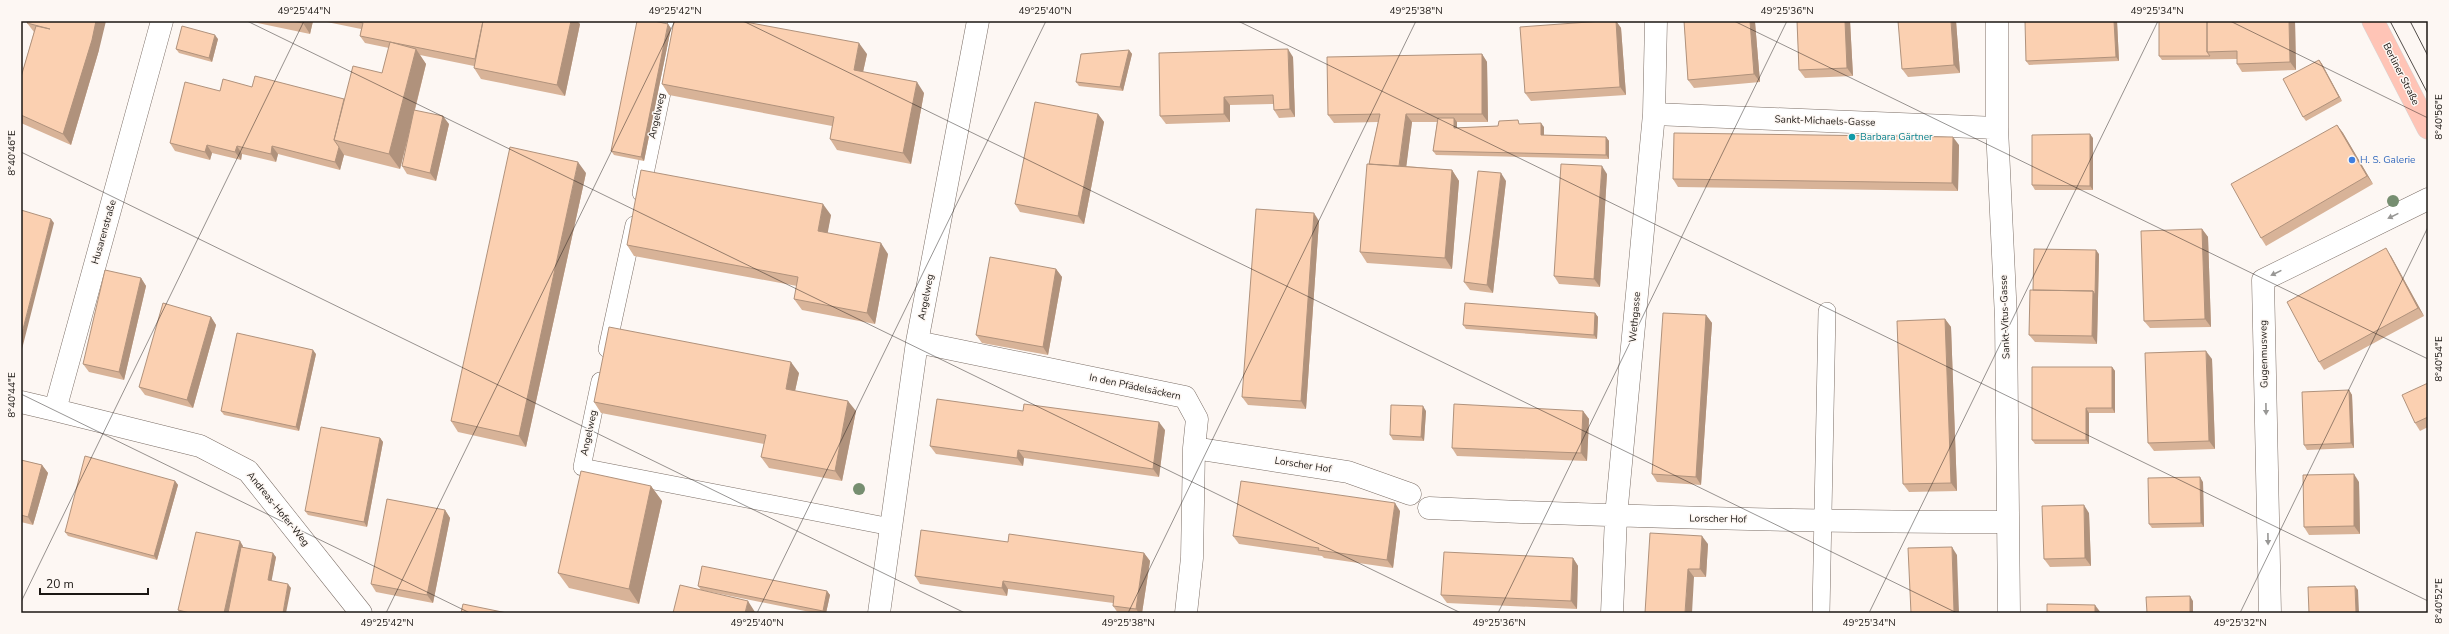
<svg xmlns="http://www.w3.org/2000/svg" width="2449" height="634" viewBox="0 0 2449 634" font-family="'Nunito Sans',sans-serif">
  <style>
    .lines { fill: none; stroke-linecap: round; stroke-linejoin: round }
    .lane-casing { stroke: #7c6f67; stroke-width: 18 }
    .street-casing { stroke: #7c6f67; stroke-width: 23 }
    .primary-casing { stroke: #d6d5d5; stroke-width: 23 }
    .lane { stroke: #fff; stroke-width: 17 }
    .street { stroke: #fff; stroke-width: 22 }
    .primary { stroke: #ffc4b6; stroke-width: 22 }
    .tram { stroke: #524d49; stroke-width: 1 }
    .tree { fill: #768e70 }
    .wall { fill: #d8b398 }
    .shaded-wall { fill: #b0927c }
    .building { fill: #fbd0b1; stroke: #b0927c }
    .oneway { fill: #989795 }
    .ticks { fill: none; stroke: #1b1713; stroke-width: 1; stroke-opacity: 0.45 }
    .culture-dot { fill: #0f9aa8; stroke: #fdf7f3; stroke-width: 1.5 }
    .shop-dot { fill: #3f7fe0; stroke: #fdf7f3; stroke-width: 1.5 }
    .labels { text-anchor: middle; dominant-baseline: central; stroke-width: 3; stroke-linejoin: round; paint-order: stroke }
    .street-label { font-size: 10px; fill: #1b1713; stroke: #fdf7f3 }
    .culture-label { font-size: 10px; fill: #0d838f; stroke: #fdf7f3; text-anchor: start }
    .shop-label { font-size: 10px; fill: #366cbe; stroke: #fdf7f3; text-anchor: start }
    .neatline { fill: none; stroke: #1b1713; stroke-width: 1.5 }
    .ticks-label { font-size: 10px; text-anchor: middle; fill: #1b1713 }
  </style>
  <rect width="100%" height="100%" fill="#fdf7f3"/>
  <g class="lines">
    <defs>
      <path id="lane" d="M641,193l36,-172
        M607,349l27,-124
        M600,381l-18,86 309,60
        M1821,613l6,-302"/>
      <path id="street" d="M1997,21v107l9,190 3,295
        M1654,114l343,14
        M917,342l268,55 12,22 -3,29 -2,110 -6,55
        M21,402l34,8 107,-389
        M55,410l145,36 48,25 113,142
        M1194,448l154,24 62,22
        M1429,508c193,9 385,14 578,14
        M879,613l38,-271 61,-321
        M1612,613l4,-97 38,-402 2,-93
        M2270,613l-7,-333 165,-81"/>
      <path id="primary" d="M2373,21l55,107"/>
    </defs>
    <use href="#lane" class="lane-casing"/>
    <use href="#street" class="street-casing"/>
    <use href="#primary" class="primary-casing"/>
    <use href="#lane" class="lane"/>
    <use href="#street" class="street"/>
    <use href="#primary" class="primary"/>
    <path class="tram" d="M2390,21l38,73
      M2410,21l18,35"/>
  </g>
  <g class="tree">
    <circle cx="2393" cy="201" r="6"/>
    <circle cx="859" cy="489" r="6"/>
  </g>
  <path class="wall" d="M28,21l71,29 -28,95 -50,-22v-46l13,-45 -7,-9z
    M248,21h65l-3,13z
    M322,21h255l3,3 -15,72 -84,-17 -7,-11v-2l-54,-11 6,9 -11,46 34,14 -13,57 -29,-7 -5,-8 7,-32 -9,35 -56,-14 -4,15 -62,-16 -2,8 -34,-8 -1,6 -29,-7 -2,7 -35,-9 -5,-8 50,-52 32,-4 92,12 38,-26 7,-25 -24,-5 -5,-7 1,-7z
    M1602,21h14l5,7 5,67 -95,6 -6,-8z
    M1684,21h70l1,1 5,60 -66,6 -6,-8z
    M1797,21h53l3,55 -48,2 -6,-8z
    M1956,21l4,52 -52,4 -6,-8z
    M2117,21l2,40 -90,4 -3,-4z
    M2295,21l1,49 -54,2 -5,-8v-5l-75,1 -3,-4z
    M671,28l-27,133 -30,-6 -3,-4z
    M218,39l-6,23 -33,-9 -3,-4z
    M1129,50l3,4 -9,37 -44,-5 -3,-4z
    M867,54l-4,18 61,21 -13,71 -74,-14 -7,-11 2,-13 -163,-31 -7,-11z
    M1482,54l5,8 1,60h-31v6l41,-2 23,-2 23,3v8l62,2 3,4v18l-173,-4 -3,-4 4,-29h-25l-6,44 46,4 7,11 -7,88 -85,-6 -7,-11 9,-88 9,-42 -44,1 -6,-8z
    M1293,57l2,60 -16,1 -5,-8v-6l-44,1v17l-64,2 -6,-8z
    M2319,60l3,4 20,37 -36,20 -3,-4z
    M1098,114l6,8 -20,102 -64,-12 -5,-8z
    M2337,125l6,8 30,51 -107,62 -5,-8z
    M2093,138v52h-58l-3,-5z
    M1959,145l-1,46 -280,-4 -5,-8z
    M586,173l-60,274 -68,-15 -7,-11z
    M1607,174l-7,113 -41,-3 -5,-8z
    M1506,181l-13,112 -23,-3 -6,-8z
    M831,215l-4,18 61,21 -13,70 -73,-14 -8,-11 3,-13 -163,-30 -7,-11z
    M1319,221l-13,188 -58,-4 -6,-8z
    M2202,229l6,8 3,90 -61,1 -6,-7z
    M2099,254l-2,90 -62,-2 -6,-7 4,-45z
    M2391,256l33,60 -100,54 -5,-8z
    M1056,269l6,8 -14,78 -66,-12 -6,-8z
    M141,278l5,8 -22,94 -35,-8 -6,-8z
    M1595,313l3,4 -1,22 -131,-10 -3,-4z
    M1706,315l6,8 -11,162 -44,-3 -5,-8z
    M211,317l5,8 -23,83 -48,-13 -6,-8z
    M1945,319l6,8 6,164 -48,1 -6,-8z
    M316,354l-17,77 -75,-16 -3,-4z
    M2212,359l3,90 -61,2 -6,-8z
    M2112,367l3,4v42h-26v31h-54l-3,-4z
    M799,373l-4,18 61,20 -14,70 -73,-13 -8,-11 3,-13 -163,-31 -7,-11z
    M2428,383v44l-8,4 -5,-8z
    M2349,390l3,5 2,53 -47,2 -3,-5z
    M1023,411l142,19 -6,47 -135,-19 -1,8 -87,-12 -6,-8z
    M1426,411l-2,30 -31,-1 -3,-5z
    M1583,411l6,8 -2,42 -130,-5 -5,-8z
    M380,438l3,4 -16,85 -59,-12 -3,-4z
    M21,460l21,5 6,8 -15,52 -12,-3z
    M175,481l3,4 -21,75 -89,-24 -3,-4z
    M2203,482l1,45 -52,1 -3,-4z
    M2359,482l1,52 -51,1 -5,-8z
    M651,486l11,15 -23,103 -70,-16 -11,-15z
    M445,510l5,8 -17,85 -57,-11 -5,-8z
    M1400,511l-7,57 -69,-10 -2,-2 -83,-12 -6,-8z
    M2089,513l2,53 -41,1 -6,-8z
    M1008,542l136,11 6,8 -8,52h-24l-5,-7v-3l-105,-14 -1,7 -87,-12 -5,-8z
    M1708,544l-2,33h-12l-49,36z
    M243,546l-1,1 34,10 -5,24 20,7 -63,25h-48l-2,-3z
    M1573,558l5,8 -1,43 -130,-6 -6,-8z
    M698,586l129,5 3,4 -4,18h-11l-114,-23z"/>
  <path class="shaded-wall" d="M96,21h10l-7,29 -28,95 -8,-11z
    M303,21h10l-3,13 -7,-11z
    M571,21h6l3,3 -15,72 -8,-11z
    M1616,21l5,7 5,67 -6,-8z
    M1750,21h4l1,1 5,60 -6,-8z
    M1845,21h5l3,55 -6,-8z
    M1951,21h5l4,52 -6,-8z
    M2114,21h3l2,40 -3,-4z
    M2289,21h6l1,49 -6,-8z
    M668,24l3,4 -27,133 -3,-4z
    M215,35l3,4 -6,23 -3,-4z
    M859,43l8,11 -6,27 -7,-11z
    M416,49l10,15 -26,105 -11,-15z
    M1288,49l5,8 2,60 -5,-8z
    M1129,50l3,4 -9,37 -3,-4z
    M1482,54l5,8 1,60 -6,-8z
    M2319,60l3,4 20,37 -3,-4z
    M917,82l7,11 -13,71 -8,-11z
    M1224,97l6,8v17l-6,-8z
    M1098,114l6,8 -20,102 -6,-8z
    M1406,114l6,8 -7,55 -6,-8z
    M443,116l6,8 -13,57 -6,-8z
    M1454,118l3,4v11l-3,-5z
    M1541,123l3,4v12l-3,-4z
    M2337,125l6,8 30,51 -6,-8z
    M2090,134l3,4v52l-3,-4z
    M1606,137l3,4v18l-3,-4z
    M1953,137l6,8 -1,46 -6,-8z
    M207,145l5,8 -2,7 -5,-8z
    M237,146l5,8 -1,6 -6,-8z
    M272,146l6,8 -2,8 -5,-8z
    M339,147l5,8 -4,15 -5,-8z
    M578,162l8,11 -60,274 -7,-11z
    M1602,166l5,8 -7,113 -6,-8z
    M1452,170l7,11 -7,88 -7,-11z
    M1501,173l5,8 -13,112 -6,-8z
    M823,204l8,11 -5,27 -8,-11z
    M1314,213l5,8 -13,188 -5,-8z
    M51,219l3,4 -33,130v-16z
    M2202,229l6,8 3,90 -6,-8z
    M881,243l7,11 -13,70 -8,-11z
    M2386,248l5,8 33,60 -6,-8z
    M2096,250l3,4 -2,90 -5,-8 1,-45z
    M1056,269l6,8 -14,78 -5,-8z
    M141,278l5,8 -22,94 -5,-8z
    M1595,313l3,4 -1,22 -3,-4z
    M1706,315l6,8 -11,162 -5,-8z
    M211,317l5,8 -23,83 -6,-8z
    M1945,319l6,8 6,164 -6,-8z
    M313,350l3,4 -17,77 -3,-4z
    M2206,351l6,8 3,90 -6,-8z
    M791,362l8,11 -6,27 -7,-11z
    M2112,367l3,4v42l-3,-5z
    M2349,390l3,5 2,53 -3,-5z
    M848,401l8,10 -14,70 -7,-10z
    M1423,406l3,5 -2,30 -3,-4z
    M2086,408l3,5v31l-3,-4z
    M1583,411l6,8 -2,42 -6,-8z
    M1159,422l6,8 -6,47 -6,-8z
    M380,438l3,4 -16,85 -3,-5z
    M1018,450l6,8 -1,8 -6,-8z
    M42,465l6,8 -15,52 -5,-8z
    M2354,474l5,8 1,52 -6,-8z
    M2200,477l3,5 1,45 -3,-4z
    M175,481l3,4 -21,75 -3,-4z
    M651,486l11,15 -23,103 -10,-15z
    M1395,503l5,8 -7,57 -6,-8z
    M2084,505l5,8 2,53 -6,-8z
    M445,510l5,8 -17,85 -6,-8z
    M1702,536l6,8 -2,33 -6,-8z
    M240,541l3,5 -15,67h-4z
    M1952,547l5,8 2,58h-5z
    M273,553l3,4 -5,27 -3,-4z
    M1144,553l6,8 -8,52h-3l-3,-4z
    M1573,558l5,8 -1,43 -6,-8z
    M1688,569l6,8 -2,36h-7z
    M1003,581l5,8 -1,7 -5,-8z
    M288,584l3,4 -5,25h-3z
    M2355,586l3,4 1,23h-3z
    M827,591l3,4 -4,18h-2l-1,-2z
    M2190,596l3,5v12h-3z
    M748,601l7,11v1h-10z
    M2095,605l6,8h-6z"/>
  <path class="building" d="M28,21h68l-4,19 -29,94 -42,-19v-38l15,-51 14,3 -23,-6z
    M292,21h11v2z
    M355,21h128l-8,38 -115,-23 3,-13z
    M483,21h88l-14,64 -83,-17z
    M637,21h17l14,3 -27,133 -30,-6z
    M674,21h66l119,22 -5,27 63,12 -14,71 -73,-14 4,-22 -172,-33z
    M1602,21h14l4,66 -95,6 -5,-66z
    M1684,21h66l4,53 -66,6z
    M1797,21h48l2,47 -48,2z
    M1898,21h53l3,44 -52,4z
    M2025,21h89l2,36 -90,4z
    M2159,21h48v31l3,4h-51z
    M2207,21h82l1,41 -53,2v-13l-30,1z
    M182,26l33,9 -6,23 -33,-9z
    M390,42l26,7 -27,105 -55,-14 19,-74 29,7z
    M1288,49l2,60 -16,1 -1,-15 -49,2v17l-64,2 -1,-63z
    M1129,50l-9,37 -44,-5 5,-28z
    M1482,54v60h-76l-7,52 -30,-2 11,-50 -52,1 -1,-58z
    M2319,60l20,37 -36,20 -20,-38z
    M255,76l89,23 -10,41 5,7 -4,15 -63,-16 -1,8 -34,-8 -2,6 -28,-7 -2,7 -35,-9 15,-61 35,9 3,-12 29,8z
    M1035,102l63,12 -20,102 -63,-12z
    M414,110l29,6 -13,57 -28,-7z
    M1438,118h16v10l44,-2 1,-5 19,-1 1,4 22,-1v12l65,2v18l-173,-4z
    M2337,125l30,51 -106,62 -30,-54z
    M1674,133l279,4 -1,46 -279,-4z
    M2090,134v52l-58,-1v-50z
    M510,147l68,15 -59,274 -68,-15z
    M1367,164l85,6 -7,88 -85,-6z
    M1561,164l41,2 -8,113 -40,-3z
    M641,170l182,34 -5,27 63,12 -14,70 -73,-14 4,-22 -171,-32z
    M1478,171l23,2 -14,112 -23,-3z
    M1256,209l58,4 -13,188 -59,-4z
    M21,210l30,9 -30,118z
    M2202,229l3,90 -61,2 -3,-90z
    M2386,248l32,60 -99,54 -32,-60z
    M2034,249l62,1 -1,45 -2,-4 -60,-1z
    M990,257l66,12 -13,78 -67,-12z
    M105,270l36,8 -22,94 -36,-8z
    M2030,290l63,1 -1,45 -63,-1z
    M163,303l48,14 -24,83 -48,-13z
    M1465,303l130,10 -1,22 -131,-10z
    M1663,313l43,2 -10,162 -44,-3z
    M1945,319l6,164 -48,1 -6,-163z
    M609,327l182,35 -5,27 62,12 -13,70 -74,-14 5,-22 -172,-33z
    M237,333l76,17 -17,77 -75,-16z
    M2206,351l3,90 -61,2 -3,-90z
    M2032,367h80v41h-26v32h-54z
    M2428,383v34l-13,6 -13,-28z
    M2349,390l2,53 -47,2 -2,-53z
    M937,399l86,12 1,-7 135,18 -6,47 -135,-19 -1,8 -87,-12z
    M1454,404l129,7 -2,42 -129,-5z
    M1391,405l32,1 -2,31 -31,-2z
    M321,427l59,11 -16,84 -59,-11z
    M85,456l90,25 -21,75 -89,-24z
    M21,460l21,5 -14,52 -7,-2z
    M581,471l70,15 -22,103 -71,-16z
    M2354,474v52l-50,1 -1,-52z
    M2200,477l1,46 -52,1 -1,-46z
    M1241,481l154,22 -8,57 -69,-10 1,-2 -86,-12z
    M387,499l58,11 -18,85 -56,-11z
    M2084,505l1,53 -41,1 -2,-53z
    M921,530l87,12 1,-8 135,19 -8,56 -23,-3 1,-10 -111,-15 -1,7 -87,-12z
    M196,532l44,9 -16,72h-34l-12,-3z
    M1650,533l52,3 -2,33h-12l-3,44h-40z
    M241,547l32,6 -5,27 20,4 -5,29h-55z
    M1952,547l2,66h-43l-3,-65z
    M1444,552l129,6 -2,43 -130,-6z
    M702,566l125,25 -4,20 -125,-25z
    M680,585l68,16 -3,12h-72z
    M2355,586l1,27h-47l-1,-26z
    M2190,596v17h-43l-1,-16z
    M463,604l44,9h-46z
    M2047,604l48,1v8h-48z"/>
  <defs><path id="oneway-solid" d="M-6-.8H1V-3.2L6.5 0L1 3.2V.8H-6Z"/></defs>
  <g class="oneway">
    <use href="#oneway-solid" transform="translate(2393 216) rotate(154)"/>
    <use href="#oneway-solid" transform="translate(2276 273) rotate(154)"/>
    <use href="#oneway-solid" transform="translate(2266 409) rotate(89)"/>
    <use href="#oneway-solid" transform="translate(2268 539) rotate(89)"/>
  </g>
  <path class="ticks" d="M247,21l1214,592M743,21l1214,592M1238,21l1190,580M1734,21l694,338M2230,21l198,97M21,152l944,461M21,394l449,219M21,602l283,-581M386,613l289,-592M757,613l289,-592M1128,613l288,-592M1498,613l289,-592M1869,613l289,-592M2240,613l188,-386"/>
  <circle class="culture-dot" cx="1852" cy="137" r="4"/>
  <circle class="shop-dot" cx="2352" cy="160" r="4"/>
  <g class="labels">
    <g class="street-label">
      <text transform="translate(2401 74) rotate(63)">Berliner Straße</text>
      <text transform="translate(657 116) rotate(-78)">Angelweg</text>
      <text transform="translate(1825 121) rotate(2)">Sankt-Michaels-Gasse</text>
      <text transform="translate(104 232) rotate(-74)">Husarenstraße</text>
      <text transform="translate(926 297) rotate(-79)">Angelweg</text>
      <text transform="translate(1635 317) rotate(-85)">Wethgasse</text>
      <text transform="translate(2005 317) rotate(-92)">Sankt-Vitus-Gasse</text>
      <text transform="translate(2264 354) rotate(-91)">Gugenmusweg</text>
      <text transform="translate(1135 387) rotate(12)">In den Pfädelsäckern</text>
      <text transform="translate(589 433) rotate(-78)">Angelweg</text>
      <text transform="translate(1303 465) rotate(9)">Lorscher Hof</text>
      <text transform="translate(278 509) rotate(51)">Andreas-Hofer-Weg</text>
      <text transform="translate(1718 519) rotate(1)">Lorscher Hof</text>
    </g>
    <g class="culture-label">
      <text x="1860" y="137">Barbara Gärtner</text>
    </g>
    <g class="shop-label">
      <text x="2360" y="160">H. S. Galerie</text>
    </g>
  </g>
  <rect width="2449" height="634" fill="none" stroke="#fdf7f3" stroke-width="44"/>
  <path d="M40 588v6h108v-6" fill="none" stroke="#1b1713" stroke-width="2"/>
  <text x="46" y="588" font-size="12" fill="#1b1713" stroke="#fdf7f3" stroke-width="3" paint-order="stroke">20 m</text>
  <rect x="22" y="22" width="2405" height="590" class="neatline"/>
  <g class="ticks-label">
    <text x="304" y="14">49°25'44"N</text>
    <text x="675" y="14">49°25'42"N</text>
    <text x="1045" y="14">49°25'40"N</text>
    <text x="1416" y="14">49°25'38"N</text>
    <text x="1787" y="14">49°25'36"N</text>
    <text x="2157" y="14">49°25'34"N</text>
    <text transform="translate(2438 117) rotate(-90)" y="4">8°40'56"E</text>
    <text transform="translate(11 153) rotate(-90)" y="4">8°40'46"E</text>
    <text transform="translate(2438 359) rotate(-90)" y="4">8°40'54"E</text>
    <text transform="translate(11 395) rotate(-90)" y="4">8°40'44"E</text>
    <text transform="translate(2438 601) rotate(-90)" y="4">8°40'52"E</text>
    <text x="387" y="626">49°25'42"N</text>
    <text x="757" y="626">49°25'40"N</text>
    <text x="1128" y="626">49°25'38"N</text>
    <text x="1499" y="626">49°25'36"N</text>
    <text x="1869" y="626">49°25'34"N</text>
    <text x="2240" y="626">49°25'32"N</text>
  </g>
</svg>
